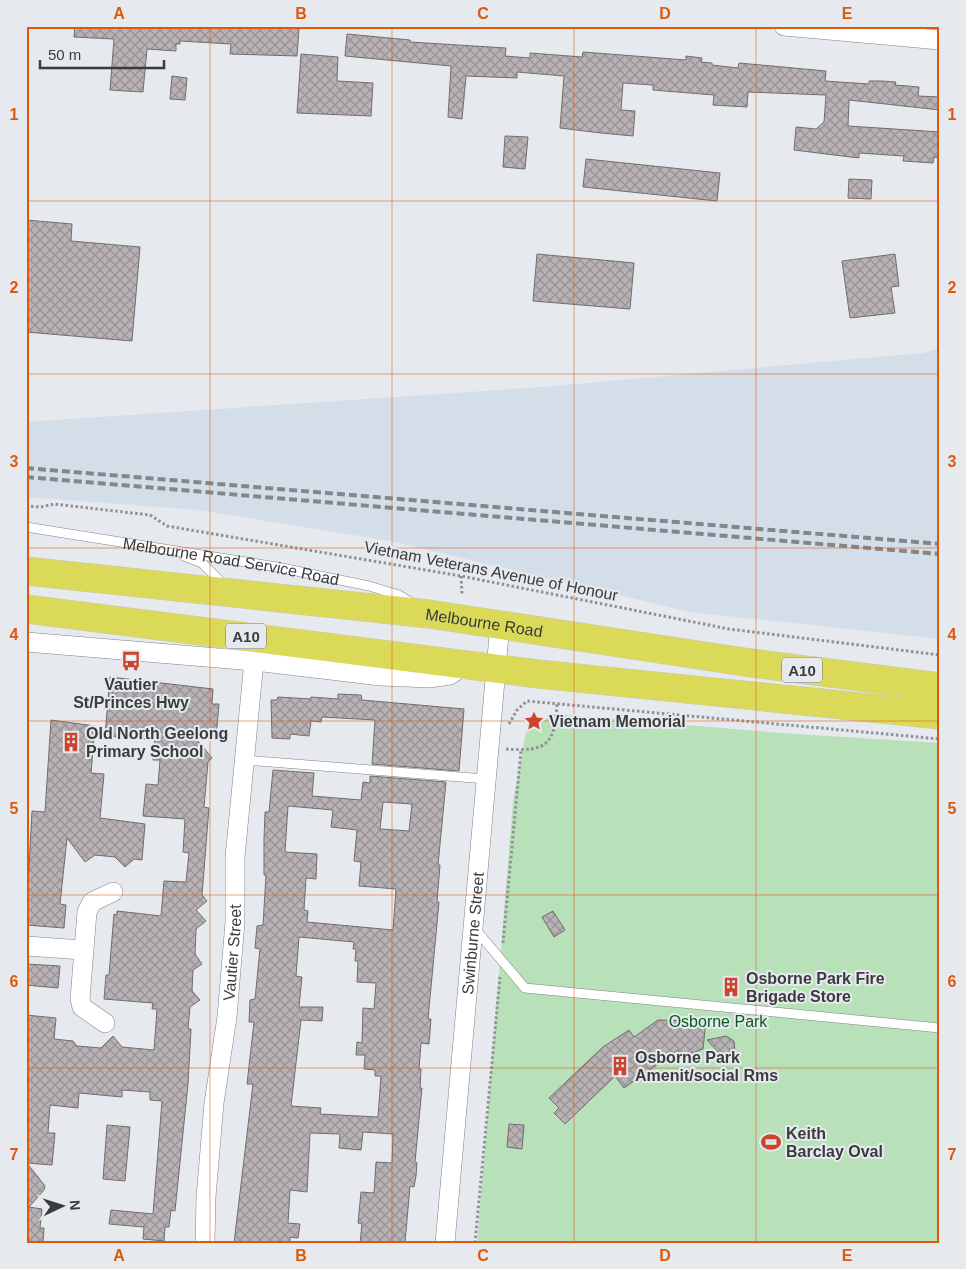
<svg xmlns="http://www.w3.org/2000/svg" width="966" height="1269" viewBox="0 0 966 1269" font-family="Helvetica,sans-serif">
  <style>
    .built { fill: #d4dee8 }
    .park { fill: #b8e0b9 }
    .building { fill: url(#building-cross-hatch); stroke: #716c6e; fill-rule: evenodd }
    .lines { fill: none; stroke-linecap: round; stroke-linejoin: round }
    .service-casing { stroke: #7f8387; stroke-width: 10 }
    .minor-casing { stroke: #7f8387; stroke-width: 20 }
    .trunk-casing { stroke: #c8c8c9; stroke-width: 29 }
    .path { stroke: #8f9195; stroke-width: 3; stroke-dasharray: 2.5 2.5; stroke-linecap: butt }
    .service { stroke: #fff; stroke-width: 9 }
    .minor { stroke: #fff; stroke-width: 19 }
    .trunk { stroke: #dada58; stroke-width: 28 }
    .rail { stroke: #84868a; stroke-width: 4; stroke-dasharray: 8 4; stroke-linecap: butt }
    .grid { fill: none; stroke: #df580e; stroke-width: 1; stroke-opacity: 0.55 }
    .labels { text-anchor: middle; dominant-baseline: central; stroke-width: 4; stroke-linejoin: round; paint-order: stroke }
    .shield { fill: #e6eaef; stroke: #6e7072; stroke-width: 1 }
    .shield-label { font-size: 15px; font-weight: bold; fill: #3a3b3d }
    .street-label { font-size: 16px; fill: #3a3b3d; stroke: #e6eaef }
    .poi-label { font-size: 16px; font-weight: bold; fill: #3a3b3d; stroke: #e6eaef; text-anchor: start }
    .park-label { font-size: 16px; fill: #045c19; stroke: #e6eaef }
    .neatline { fill: none; stroke: #df580e; stroke-width: 2 }
    .grid-label { font-size: 16px; text-anchor: middle; font-weight: bold; fill: #df580e }
  </style>
  <defs>
    <pattern id="building-cross-hatch" width="8" height="8" patternUnits="userSpaceOnUse" patternTransform="scale(1.25)"><rect width="8" height="8" fill="#b8b2b5"/><path d="M0 0l8 8M0 8l8-8" fill="none" stroke="#979294"/></pattern>
  </defs>
  <rect width="100%" height="100%" fill="#e6eaef"/>
  <path class="built" d="M940,348v291l-250,-27 -300,-71 -192,-31 -172,-13v-75l516,-35 381,-34z"/>
  <path class="park" d="M554,714l227,19 159,10v500h-463l36,-442 13,-69z"/>
  <path class="building" d="M75,26h184l40,3 -2,27 -67,-2 1,-10 -51,-3v3h-4v7l-29,-2 -4,43 -33,-2 4,-51 -40,-2z
    M347,34l63,6v2l96,6 -1,8 25,2v-5l52,4 1,-5 103,8v-4l16,2 -1,4 11,1v2l26,3 1,-5 87,8 -1,10 44,3v-3h13l14,1 -1,3 24,2 -1,9 22,1v13l-91,-10 -1,26 92,6v26l-6,-1 -1,6 -30,-2 1,-5 -45,-3v5l-65,-8 2,-23 20,2 8,-7 2,-27 -78,-3 -1,15 -34,-2 1,-10 -61,-5v-5l-30,-2 -2,27 14,1 -2,25 -32,-3 -41,-5 4,-52 -47,-4v6l-51,-2 -4,43 -14,-2 3,-51 -106,-10z
    M301,54l37,3 -1,24 36,2 -2,33 -74,-3z
    M172,76l15,2 -2,22 -15,-1z
    M505,136l23,1 -3,32 -22,-2z
    M586,159l134,14 -3,28 -134,-14z
    M849,179l23,1 -1,19 -23,-1z
    M26,220l46,4 -1,17 69,6 -8,94 -106,-9z
    M537,254l97,9 -4,46 -97,-8z
    M895,254l4,32 -8,1 4,26 -45,5 -8,-57z
    M110,677l103,12 -1,15h7l-3,34 -23,-3 19,23 -4,4 -4,45 5,1 -7,87 5,6 -11,9 10,11 -10,8 -1,25 7,10 -9,6 -1,21 8,9 -10,7 -2,22h3l-3,55 -13,127 -4,-1 -2,17h-4l-1,14 -21,-2 1,-12 -35,-3 2,-14 42,4 9,-113 -12,-1v-8l-28,-2v7l-43,-4 -1,15 -28,-3 -2,28h7l-3,32 -25,-2 18,23 -1,4 -15,17 13,2 -2,19h4l-1,15h-17v-228l30,3 -2,21 19,2 4,5 24,2 12,-12 9,11 32,3 3,-41h-5l1,-6 -49,-4 2,-24h3l5,-61 3,1v-4l44,5 3,-35 22,1 3,-29 -6,-1 2,-33 -42,-3 3,-32 12,1 2,-25h-7l2,-20 -50,-4z
    M338,694l23,1 1,5 102,9 -5,62 -87,-7 3,-44 -53,-3 -1,5 -10,-1 -2,15 -19,-2v5l-18,-1 -1,-38h6l1,-3 33,2v-2l27,2z
    M51,720l44,6 -4,47 13,1 -4,44 45,6 -3,36 -8,-1 -9,8 -10,-10 -20,-2 -10,7 -18,-24 -7,66 6,1 -2,23 -38,-3 6,-114 13,1z
    M273,770l41,3 -2,23 49,4 2,-18 7,1v-7l76,6 -8,83h2l-3,37h2l-11,117h3l-2,25 -8,-1 -2,26h2l-1,19h2l-7,74 2,1 -1,13 -2,11 -4,-1 -5,57h-45l2,-19 -4,-1 3,-31 13,1 2,-31 16,1 1,-29 -30,-2 -2,18 -22,-2 1,-14 -30,-1 -3,59 -17,-2 -2,33 12,1 -2,14 -8,-1v6h-56l19,-159h-6l7,-62h-5l1,-22 5,-1 5,-50 -5,-1 2,-22 6,-1 3,-50h-2v-35l1,-28h4zM383,802l29,2 -3,27 -29,-2zM288,806l45,4 -2,17 26,3 -3,31 7,1 -2,24 37,3 -3,41 -86,-8 1,-11 -4,-1 2,-32 10,1 1,-25 -32,-2zM299,937l55,5 -1,7h3l-1,12h3l-1,21 19,1 -2,26 -11,-1 -1,35 -5,-1 -1,13h9l-1,14 11,1v6h6l-3,41 -58,-3 1,-6 -30,-2 10,-86 21,1 1,-14h-24l3,-30 -6,-1z
    M553,911l12,19 -11,7 -12,-20z
    M26,964l34,2 -2,22 -32,-3z
    M686,1018l20,2 -3,29 -22,8 -3,-7 -54,38 -9,-12 -50,48 -11,-11 5,-5 -10,-10 54,-51 26,-17 5,7 24,-17 27,1z
    M726,1036l8,5 1,10 -9,4 -6,-1 -13,-14z
    M509,1124l15,1 -2,24 -15,-2z
    M107,1125l23,2 -5,54 -22,-2z"/>
  <g class="lines">
    <defs>
      <g id="service">
        <path id="s1" d="M26,527l251,40 92,19 30,9 13,8"/>
        <path d="M184,556l18,7 23,23"/>
        <path d="M244,760l242,19"/>
        <path d="M475,929l50,59 415,40"/>
      </g>
      <g id="minor">
        <path d="M784,26l156,14"/>
        <path d="M26,642l228,19 127,15 48,2 21,-3 16,-11"/>
        <path d="M26,946l57,4"/>
        <path d="M105,1023l-23,-16 -2,-8 7,-87 5,-10 21,-10"/>
        <path id="s2" d="M205,1243l1,-46 8,-94 13,-86 8,-95v-65l19,-196"/>
        <path id="s3" d="M445,1243l55,-619"/>
      </g>
      <g id="trunk">
        <path id="s4" d="M26,571l403,43 315,48 196,25"/>
        <path d="M26,609l512,65 402,41"/>
      </g>
    </defs>
    <use href="#service" class="service-casing"/>
    <use href="#minor" class="minor-casing"/>
    <use href="#trunk" class="trunk-casing"/>
    <path class="path" d="M26,506l15,1 13,-3 96,11 17,11 294,50 268,53 211,26
      M461,576l1,18
      M509,724l8,-14 10,-9 413,38
      M506,749c42,3 49,-5 51,-46
      M503,943l18,-193
      M475,1243l25,-266"/>
    <use href="#service" class="service"/>
    <use href="#minor" class="minor"/>
    <use href="#trunk" class="trunk"/>
    <path class="rail" d="M26,468l914,76
      M26,477l914,77"/>
  </g>
  <path class="grid" d="M210,26v1217M392,26v1217M574,26v1217M756,26v1217M26,201h914M26,374h914M26,548h914M26,721h914M26,895h914M26,1068h914"/>
  <defs>
    <symbol id="bus-bare" viewBox="-9 -9 18 18"><path d="M-5-6H5V4H4V6H2V4H-2V6H-4V4H-5ZM-3.5-4V0h7V-4ZM-3.5 1.2v1.5H-2V1.2ZM2 1.2v1.5H3.5V1.2Z" fill="#ce432c" stroke="#e6eaef" stroke-width="2.5" paint-order="stroke"/></symbol>
    <symbol id="sight-bare" viewBox="-9 -9 18 18"><path d="M0-6L1.8-2.2L6-1.7L2.9 1.2L3.7 5.4L0 3.3L-3.7 5.4L-2.9 1.2L-6-1.7L-1.8-2.2Z" fill="#ce432c" stroke="#e6eaef" stroke-width="2.5" paint-order="stroke"/></symbol>
    <symbol id="building-bare" viewBox="-9 -9 18 18"><path d="M-4-6H4V6H1V3H-1V6H-4ZM-2.5-4.3h1.7v1.8h-1.7ZM.8-4.3h1.7v1.8H.8ZM-2.5-1h1.7V.8h-1.7ZM.8-1h1.7V.8H.8Z" fill="#ce432c" stroke="#e6eaef" stroke-width="2.5" paint-order="stroke"/></symbol>
    <symbol id="stadium-bare" viewBox="-9 -9 18 18"><path d="M0-5a6.5 5 0 1 0 0 10a6.5 5 0 1 0 0-10ZM-3.5-1.8h7v3.6h-7Z" fill="#ce432c" stroke="#e6eaef" stroke-width="2.5" paint-order="stroke"/></symbol>
  </defs>
  <g fill-rule="evenodd">
    <use href="#bus-bare" x="117" y="647" width="28" height="28"/>
    <use href="#sight-bare" x="520" y="707" width="28" height="28"/>
    <use href="#building-bare" x="57" y="728" width="28" height="28"/>
    <use href="#building-bare" x="717" y="973" width="28" height="28"/>
    <use href="#building-bare" x="606" y="1052" width="28" height="28"/>
    <use href="#stadium-bare" x="757" y="1128" width="28" height="28"/>
  </g>
  <g class="labels">
    <g class="shield">
      <rect x="226" y="623.5" width="40" height="25" rx="4"/>
      <rect x="782" y="657.5" width="40" height="25" rx="4"/>
    </g>
    <g class="shield-label">
      <text x="246" y="636">A10</text>
      <text x="802" y="670">A10</text>
    </g>
    <g class="street-label">
      <text stroke="none"><textPath href="#s1" startOffset="208">Melbourne Road Service Road</textPath></text>
      <text transform="translate(491 571) rotate(11)">Vietnam Veterans Avenue of Honour</text>
      <text stroke="none"><textPath href="#s4" startOffset="461">Melbourne Road</textPath></text>
      <text stroke="none"><textPath href="#s3" startOffset="311">Swinburne Street</textPath></text>
      <text stroke="none"><textPath href="#s2" startOffset="292">Vautier Street</textPath></text>
    </g>
    <g class="poi-label">
      <text x="131" y="684" text-anchor="middle">Vautier<tspan x="131" dy="18">St/Princes Hwy</tspan></text>
      <text x="549" y="721">Vietnam Memorial</text>
      <text x="86" y="733">Old North Geelong<tspan x="86" dy="18">Primary School</tspan></text>
      <text x="746" y="978">Osborne Park Fire<tspan x="746" dy="18">Brigade Store</tspan></text>
      <text x="635" y="1057">Osborne Park<tspan x="635" dy="18">Amenit/social Rms</tspan></text>
      <text x="786" y="1133">Keith<tspan x="786" dy="18">Barclay Oval</tspan></text>
    </g>
    <g class="park-label">
      <text x="718" y="1021">Osborne Park</text>
    </g>
  </g>
  <rect width="966" height="1269" fill="none" stroke="#e6eaef" stroke-width="55"/>
  <g transform="translate(62 1206) rotate(86)" stroke="#e6eaef" stroke-width="4" paint-order="stroke">
  <path d="M0-4L9 19L0 12L-9 19Z" fill="#3a3b3d"/>
  <text y="-8" font-size="14" font-weight="bold" text-anchor="middle" fill="#3a3b3d">N</text>
  </g>
  <path d="M40 60v8h124v-8" fill="none" stroke="#3a3b3d" stroke-width="2.5"/>
  <text x="48" y="60" font-size="15" fill="#3a3b3d" stroke="#e6eaef" stroke-width="4" paint-order="stroke">50 m</text>
  <rect x="28" y="28" width="910" height="1214" class="neatline"/>
  <g class="grid-label">
    <text x="119" y="19">A</text>
    <text x="301" y="19">B</text>
    <text x="483" y="19">C</text>
    <text x="665" y="19">D</text>
    <text x="847" y="19">E</text>
    <text x="14" y="120">1</text>
    <text x="952" y="120">1</text>
    <text x="14" y="293">2</text>
    <text x="952" y="293">2</text>
    <text x="14" y="467">3</text>
    <text x="952" y="467">3</text>
    <text x="14" y="640">4</text>
    <text x="952" y="640">4</text>
    <text x="14" y="814">5</text>
    <text x="952" y="814">5</text>
    <text x="14" y="987">6</text>
    <text x="952" y="987">6</text>
    <text x="14" y="1160">7</text>
    <text x="952" y="1160">7</text>
    <text x="119" y="1261">A</text>
    <text x="301" y="1261">B</text>
    <text x="483" y="1261">C</text>
    <text x="665" y="1261">D</text>
    <text x="847" y="1261">E</text>
  </g>
</svg>
